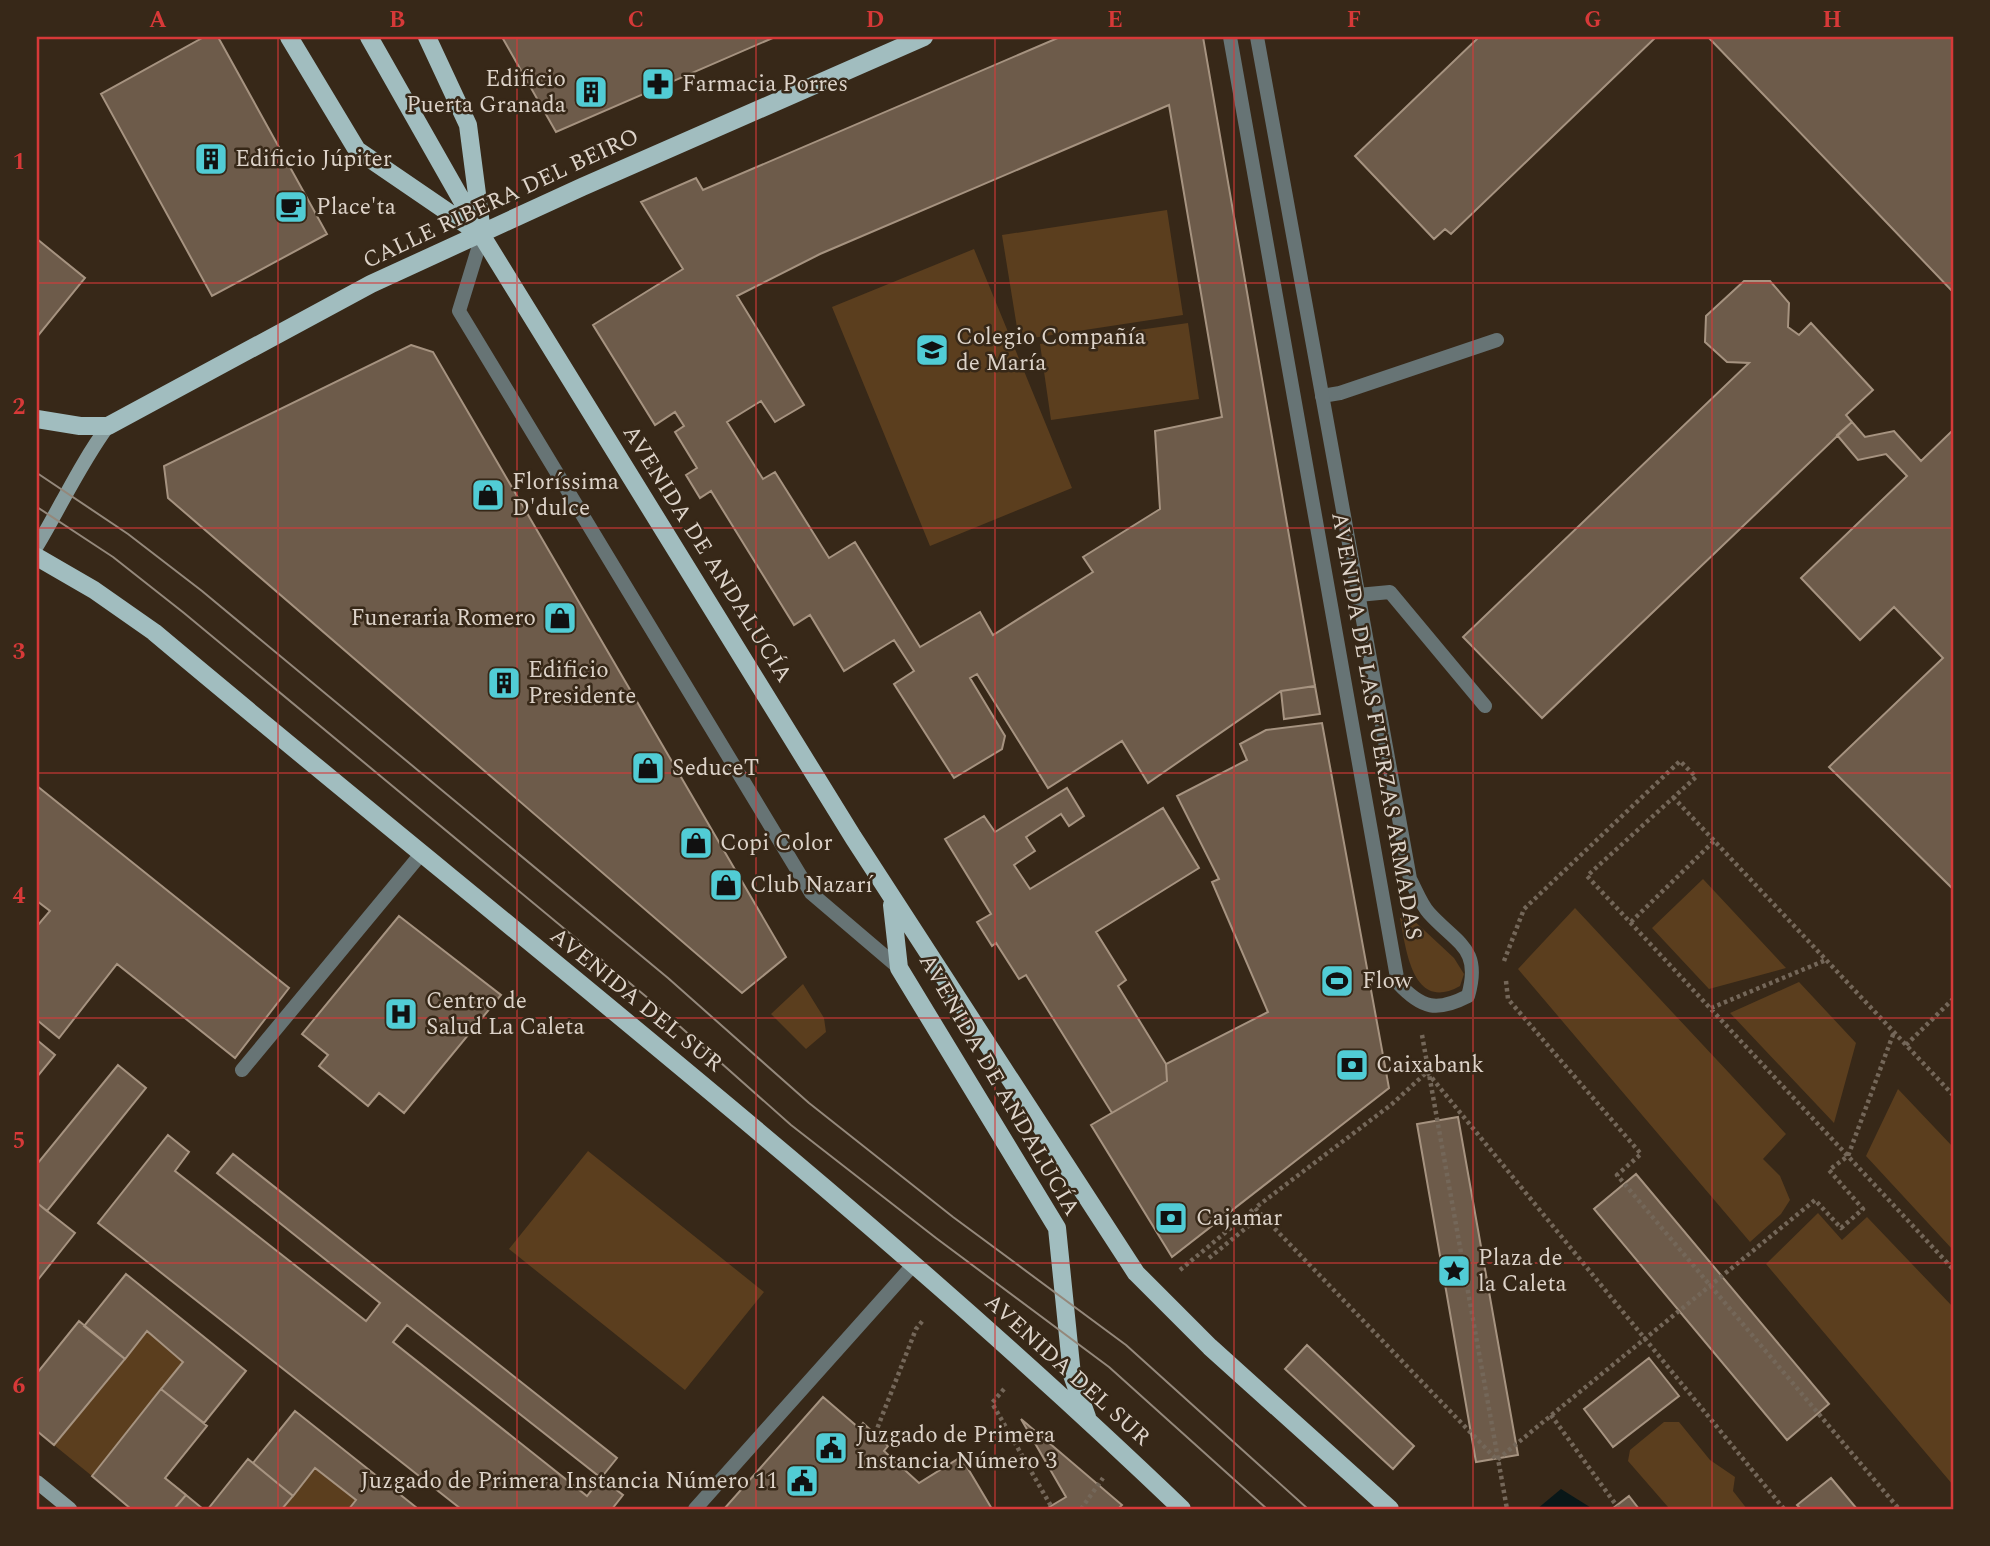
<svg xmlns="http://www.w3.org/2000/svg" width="1990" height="1546" viewBox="0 0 1990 1546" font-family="Spectral,serif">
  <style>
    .green { fill: #5b3e1e }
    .water { fill: #091718 }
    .building { fill: #6d5b4a; stroke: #a69380; stroke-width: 2; fill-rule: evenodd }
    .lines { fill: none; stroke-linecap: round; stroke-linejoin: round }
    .path { stroke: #746759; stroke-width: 4.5; stroke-dasharray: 3.5 3.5; stroke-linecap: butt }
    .lane { stroke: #677475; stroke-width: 14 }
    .street { stroke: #677475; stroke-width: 14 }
    .secondary { stroke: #889d9e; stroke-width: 14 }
    .primary { stroke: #a1bdbf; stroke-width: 18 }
    .tram { stroke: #94887b; stroke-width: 2 }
    .grid { fill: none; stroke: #d73938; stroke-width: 2; stroke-opacity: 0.55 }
    .labels { text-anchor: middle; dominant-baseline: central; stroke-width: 5; stroke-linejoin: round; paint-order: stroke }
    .poi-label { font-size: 23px; fill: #ddd3c9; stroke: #372818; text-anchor: start }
    .street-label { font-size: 23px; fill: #ddd3c9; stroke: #372818 }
    .neatline { fill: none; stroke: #d73938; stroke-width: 2.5 }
    .grid-label { font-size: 23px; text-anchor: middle; font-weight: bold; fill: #d73938 }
  </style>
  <rect width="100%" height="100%" fill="#372818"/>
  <path class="green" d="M1167,210l16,105 -164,25 -17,-105z
    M974,249l98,239 -142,58 -98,-239z
    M1188,323l11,76 -148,21 -11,-76z
    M1703,879l83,89 -77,21 -57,-61z
    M1575,908l211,226 -23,25 17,17 10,24 -9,14 -31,28 -232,-273z
    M1410,917l44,41 10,16 -4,12c-48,27 -54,-38 -60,-68z
    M1799,982l57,61 -22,80 -104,-110z
    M803,984l21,34 2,14 -20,17 -35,-35z
    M1898,1089l55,58v103l-87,-94z
    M588,1151l176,141 -79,98 -176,-141z
    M1818,1213l24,27 25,-23 86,90v178l-187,-221z
    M147,1331l36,31 -91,114 -38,-31z
    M1664,1422h15l31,38 25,17 -2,14 14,18 -79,-2 -40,-46 2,-11z
    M315,1468l41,32 -7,9h-67z"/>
  <path class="water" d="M1561,1489l32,20h-56z"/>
  <path class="building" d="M204,37h14l109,197 -115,62 -111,-202z
    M502,37h273l-219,95z
    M1060,37h143l112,649 -34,5 -133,92 -26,-42 -74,47 -71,-114 -7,4 35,58 -3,13 -48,29 -60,-94 20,-13 -20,-31 -50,31 -34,-56 -16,10 -83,-134 -11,7 -14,-23 11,-7 -22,-36 9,-6 -9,-14 -20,13 -62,-100 90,-56 -42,-67 55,-24 7,12zM1169,105l53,312 -67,14 5,78 -77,48 10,15 -100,63 -13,-23 -60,35 -65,-105 -26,16 -54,-86 -12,7 -36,-57 34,-21 14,21 29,-17 -67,-109 83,-42z
    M1479,37h177l-205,197 -6,-5 -11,10 -79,-83z
    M1708,37h245v255l-86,-90z
    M37,239l48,39 -48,59z
    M1744,281h26l19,22 -1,24 11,8 12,-12 62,67 -27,25 6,7 -310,296 -79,-81 286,-274 -22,-1 -22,-20 1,-26z
    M411,345l22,7 353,605 -44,36 -574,-495 -4,-32z
    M1852,422l13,15 29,-6 27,30 32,-31v459l-124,-122 114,-109 -49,-51 -34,33 -59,-62 106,-102 -21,-22 -28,6 -21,-25z
    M1315,686l5,28 -36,5 -3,-28z
    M1322,723l67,365 -217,169 -81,-132 76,-44 -1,-17 102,-52 -56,-130 7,-3 -42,-83 70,-36 -7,-16 26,-14z
    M37,786l252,202 -54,70 -118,-94 -58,74 -22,-18v-94l13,-15 -13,-10z
    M1067,788l17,28 -15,10 -8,-12 -35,23 9,14 -21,14 16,24 133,-81 36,60 -103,64 30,48 -8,6 48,78 1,17 -55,32 -86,-138 -7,4 -23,-36 -4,3 -15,-24 14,-8 -46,-75 39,-23 11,16z
    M399,916l102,79 -97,118 -25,-20 -11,13 -49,-40 9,-11 -26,-21z
    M37,1040l18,15 -18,22z
    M118,1065l28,23 -99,123 -10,-8v-39z
    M1458,1117l60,338 -42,7 -59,-338z
    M168,1135l21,17 -14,19 191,150 14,-18 -163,-130 16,-19 384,304 -16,20 22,17 -11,14h-151l-363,-286zM407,1325l194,153 -14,18 -194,-154z
    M1636,1174l193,230 -42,36 -193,-231z
    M37,1203l38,30 -38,48z
    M126,1274l120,97 -42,52 -43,-34 22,-27 -36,-31 -22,28 -41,-33z
    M79,1321l46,38 -71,86 -17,-14v-58z
    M1307,1345l107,101 -21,23 -108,-100z
    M1649,1358l30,38 -66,51 -29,-38z
    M161,1389l46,37 -42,52 21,17 -12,14h-43l-39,-33z
    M823,1397l36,31 4,-5 25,23 -4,5 35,32 42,-26 31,52h-268z
    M295,1411l122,97 -68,1 7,-9 -41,-32 -22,28 -40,-33z
    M1021,1419l101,86 -4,4h-72l20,-12z
    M248,1459l45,37 -11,13h-74z
    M1831,1478l26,31h-56l-4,-4z
    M186,1495l17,14h-29z
    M1629,1496l10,13h-27z"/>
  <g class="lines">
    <path class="path" d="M1673,797l280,298
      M1631,922l84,-82
      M1504,961l20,-52 156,-148 16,16 -109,99 366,393
      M1506,981l2,18 133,155 -24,21 282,334
      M1711,1008l115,-48
      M1422,1035l85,474
      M1906,1045l47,-46
      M1209,1258l53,-43
      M1180,1270l75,-62
      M1004,1389l-12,14 59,103
      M1551,1415l68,94
      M875,1434l41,-105 8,-10
      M1081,1509l22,-31
      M1784,1509l-357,-437 -35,32 -137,104 242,252c105,-87 212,-173 318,-260l26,28 22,-19 -34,-39 19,-14 46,-124"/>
    <path class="lane" d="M482,236l-23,75 352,582 88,75
      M1322,396l18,-3 157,-53
      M1358,595l32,-3 95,114
      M242,1070l179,-216
      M695,1509l219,-245"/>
    <path class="street" d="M1230,37l168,946c24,26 39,29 70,13 14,-48 -11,-52 -39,-83 -8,-9 -13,-23 -19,-34l-153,-842"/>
    <path class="secondary" d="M37,546c24,-40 43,-82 71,-120
      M37,1482l33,27"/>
    <path class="primary" d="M289,37l68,113 120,82
      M369,37l113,199 371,601 283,436 74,74 180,162
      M427,37l41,88 13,100
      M37,419l43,7h28l263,-142 211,-97 342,-150
      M37,557l57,33 60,42c345,290 703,565 1028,877
      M892,905l7,63 158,260 15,147 15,42"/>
    <path class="tram" d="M37,473l91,61 74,57 466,387 141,125 144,114 173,128 182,164
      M37,507l76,50 71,56 465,386 142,126 145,113 173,129 158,142"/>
  </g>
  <path class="grid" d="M278,37v1472M517,37v1472M756,37v1472M995,37v1472M1234,37v1472M1473,37v1472M1712,37v1472M37,283h1916M37,528h1916M37,773h1916M37,1018h1916M37,1263h1916"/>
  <defs>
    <symbol id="pharmacy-square" viewBox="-11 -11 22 22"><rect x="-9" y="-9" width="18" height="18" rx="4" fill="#51ccd5" stroke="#372818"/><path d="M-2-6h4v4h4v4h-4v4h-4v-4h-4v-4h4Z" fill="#111"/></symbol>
    <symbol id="building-square" viewBox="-11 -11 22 22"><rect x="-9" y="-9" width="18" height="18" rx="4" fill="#51ccd5" stroke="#372818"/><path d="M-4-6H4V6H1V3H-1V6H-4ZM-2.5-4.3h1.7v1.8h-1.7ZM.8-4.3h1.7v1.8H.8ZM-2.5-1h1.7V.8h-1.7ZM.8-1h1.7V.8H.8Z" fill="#111"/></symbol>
    <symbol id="cafe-square" viewBox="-11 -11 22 22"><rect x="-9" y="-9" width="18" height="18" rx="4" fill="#51ccd5" stroke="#372818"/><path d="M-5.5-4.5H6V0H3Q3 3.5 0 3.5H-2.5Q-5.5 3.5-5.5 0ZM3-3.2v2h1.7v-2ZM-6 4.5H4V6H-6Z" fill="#111"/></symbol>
    <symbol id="school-square" viewBox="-11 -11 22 22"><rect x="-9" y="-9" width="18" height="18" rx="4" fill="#51ccd5" stroke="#372818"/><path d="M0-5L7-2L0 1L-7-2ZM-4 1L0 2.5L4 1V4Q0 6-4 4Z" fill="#111"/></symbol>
    <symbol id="shop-square" viewBox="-11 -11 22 22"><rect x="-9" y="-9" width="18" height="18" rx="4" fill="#51ccd5" stroke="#372818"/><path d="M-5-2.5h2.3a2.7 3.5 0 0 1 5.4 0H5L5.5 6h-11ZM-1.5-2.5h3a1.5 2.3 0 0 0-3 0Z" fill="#111"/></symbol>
    <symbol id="stadium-square" viewBox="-11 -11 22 22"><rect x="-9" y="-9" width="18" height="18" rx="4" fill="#51ccd5" stroke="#372818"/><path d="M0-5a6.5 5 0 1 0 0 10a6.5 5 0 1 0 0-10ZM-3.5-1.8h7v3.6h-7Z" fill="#111"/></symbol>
    <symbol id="hospital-square" viewBox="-11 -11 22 22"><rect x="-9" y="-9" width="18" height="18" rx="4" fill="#51ccd5" stroke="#372818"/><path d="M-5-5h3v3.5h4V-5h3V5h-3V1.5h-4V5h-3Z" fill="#111"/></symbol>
    <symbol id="bank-square" viewBox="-11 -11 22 22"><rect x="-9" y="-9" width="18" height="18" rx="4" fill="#51ccd5" stroke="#372818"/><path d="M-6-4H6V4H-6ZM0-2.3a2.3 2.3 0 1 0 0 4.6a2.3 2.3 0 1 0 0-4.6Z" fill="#111"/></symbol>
    <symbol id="sight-square" viewBox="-11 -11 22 22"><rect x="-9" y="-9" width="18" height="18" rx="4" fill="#51ccd5" stroke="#372818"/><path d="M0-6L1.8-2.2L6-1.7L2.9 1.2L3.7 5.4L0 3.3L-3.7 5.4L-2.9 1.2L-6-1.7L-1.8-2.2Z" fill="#111"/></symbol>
    <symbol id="civic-square" viewBox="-11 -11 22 22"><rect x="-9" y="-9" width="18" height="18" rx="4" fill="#51ccd5" stroke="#372818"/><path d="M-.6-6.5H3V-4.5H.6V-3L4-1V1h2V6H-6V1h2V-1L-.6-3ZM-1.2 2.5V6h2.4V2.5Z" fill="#111"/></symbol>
  </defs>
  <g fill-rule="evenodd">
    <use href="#pharmacy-square" x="639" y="65" width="38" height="38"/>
    <use href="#building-square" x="572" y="73" width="38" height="38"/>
    <use href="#building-square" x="192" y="140" width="38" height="38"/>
    <use href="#cafe-square" x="272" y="188" width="38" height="38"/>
    <use href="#school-square" x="913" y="331" width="38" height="38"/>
    <use href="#shop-square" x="469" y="476" width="38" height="38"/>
    <use href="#shop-square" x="541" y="599" width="38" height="38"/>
    <use href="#building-square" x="485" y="664" width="38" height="38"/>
    <use href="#shop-square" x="629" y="749" width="38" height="38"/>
    <use href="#shop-square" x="677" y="824" width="38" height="38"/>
    <use href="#shop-square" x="707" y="866" width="38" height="38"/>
    <use href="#stadium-square" x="1318" y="962" width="38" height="38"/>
    <use href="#hospital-square" x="382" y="995" width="38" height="38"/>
    <use href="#bank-square" x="1333" y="1046" width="38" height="38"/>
    <use href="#bank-square" x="1152" y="1199" width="38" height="38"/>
    <use href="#sight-square" x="1435" y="1252" width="38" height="38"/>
    <use href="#civic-square" x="812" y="1429" width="38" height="38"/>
    <use href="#civic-square" x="783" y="1462" width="38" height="38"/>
  </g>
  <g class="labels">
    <g class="poi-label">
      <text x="566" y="79" text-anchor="end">Edificio<tspan x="566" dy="26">Puerta Granada</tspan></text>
      <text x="682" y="84">Farmacia Porres</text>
      <text x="235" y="159">Edificio Júpiter</text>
      <text x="316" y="207">Place'ta</text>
      <text x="956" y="337">Colegio Compañía<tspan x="956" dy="26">de María</tspan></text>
      <text x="512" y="482">Floríssima<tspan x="512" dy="26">D'dulce</tspan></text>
      <text x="536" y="618" text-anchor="end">Funeraria Romero</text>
      <text x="528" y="670">Edificio<tspan x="528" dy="26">Presidente</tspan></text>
      <text x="672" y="768">SeduceT</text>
      <text x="720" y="843">Copi Color</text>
      <text x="750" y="885">Club Nazarí</text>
      <text x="1362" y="981">Flow</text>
      <text x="426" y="1001">Centro de<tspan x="426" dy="26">Salud La Caleta</tspan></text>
      <text x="1376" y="1065">Caixabank</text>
      <text x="1196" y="1218">Cajamar</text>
      <text x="1478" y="1258">Plaza de<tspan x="1478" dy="26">la Caleta</tspan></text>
      <text x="856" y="1435">Juzgado de Primera<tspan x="856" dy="26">Instancia Número 3</tspan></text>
      <text x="778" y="1481" text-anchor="end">Juzgado de Primera Instancia Número 11</text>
    </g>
    <g class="street-label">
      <text transform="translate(501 199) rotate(-25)">CALLE RIBERA DEL BEIRO</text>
      <text transform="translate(707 554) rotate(58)">AVENIDA DE ANDALUCÍA</text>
      <text transform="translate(1376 726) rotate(80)">AVENIDA DE LAS FUERZAS ARMADAS</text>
      <text transform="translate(636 1000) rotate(39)">AVENIDA DEL SUR</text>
      <text transform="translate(999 1085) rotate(60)">AVENIDA DE ANDALUCÍA</text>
      <text transform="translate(1067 1370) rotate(42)">AVENIDA DEL SUR</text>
    </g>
  </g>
  <rect width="1990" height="1546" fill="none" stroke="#372818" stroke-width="77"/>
  <rect x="38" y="38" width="1914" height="1470" class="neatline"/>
  <g class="grid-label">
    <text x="158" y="27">A</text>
    <text x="397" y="27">B</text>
    <text x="636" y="27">C</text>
    <text x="875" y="27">D</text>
    <text x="1115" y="27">E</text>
    <text x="1354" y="27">F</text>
    <text x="1593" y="27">G</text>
    <text x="1832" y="27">H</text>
    <text x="19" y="169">1</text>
    <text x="19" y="414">2</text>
    <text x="19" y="659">3</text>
    <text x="19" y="903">4</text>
    <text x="19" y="1148">5</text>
    <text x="19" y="1393">6</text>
  </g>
</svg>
